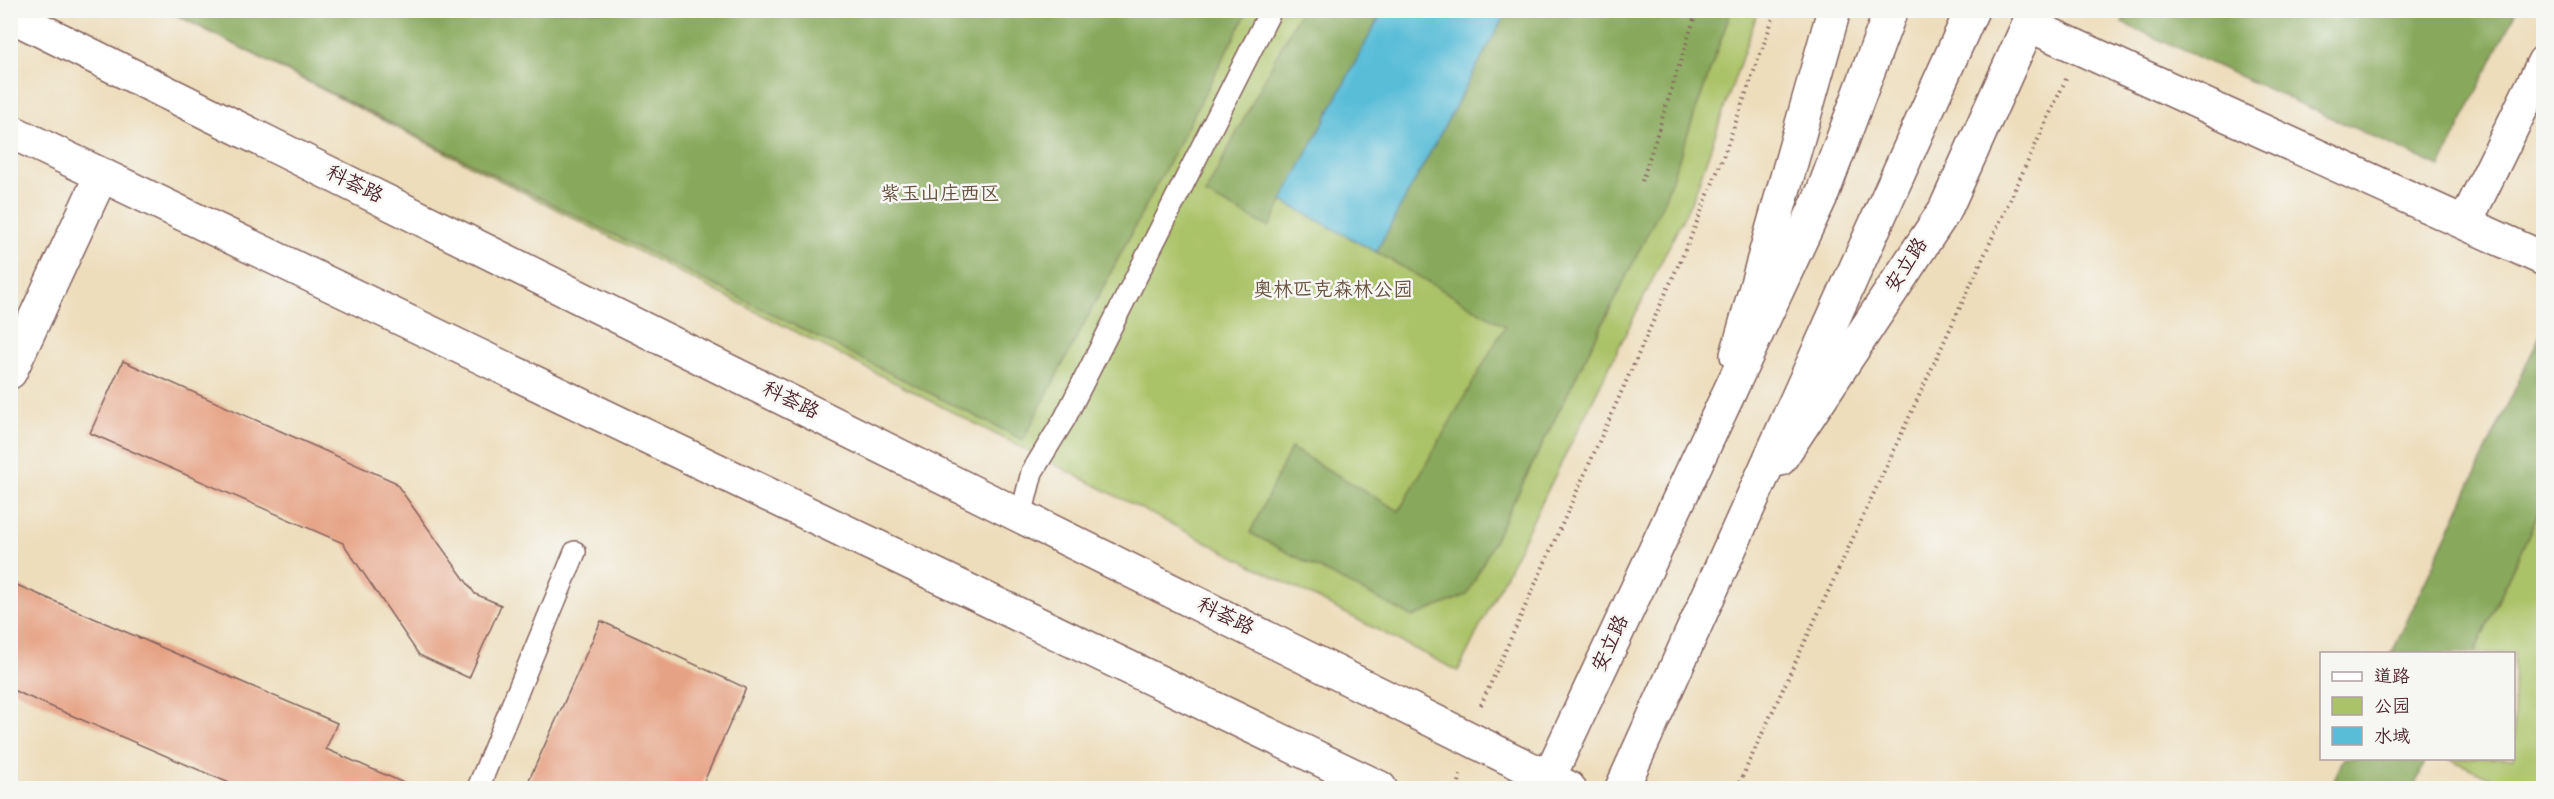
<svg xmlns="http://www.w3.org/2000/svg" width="2554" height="799" viewBox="0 0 2554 799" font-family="Dekko,'LXGW WenKai TC',sans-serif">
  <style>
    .green { fill: #abc368; stroke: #7a714a; stroke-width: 1.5 }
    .forest { fill: #88a95c; stroke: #696444; stroke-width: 1.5 }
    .water { fill: #5abdd8; stroke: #526e82; stroke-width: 1.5 }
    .building { fill: #e6a284 }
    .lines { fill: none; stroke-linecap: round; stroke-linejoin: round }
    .service-casing { stroke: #83625d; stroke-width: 24 }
    .minor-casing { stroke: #83625d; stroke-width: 36 }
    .tertiary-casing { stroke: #83625d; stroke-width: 36 }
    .primary-casing { stroke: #83625d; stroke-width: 36 }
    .path { stroke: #83625d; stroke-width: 4; stroke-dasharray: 1.5 4.5; stroke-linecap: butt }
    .service { stroke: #fff; stroke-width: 21 }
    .minor { stroke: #fff; stroke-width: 33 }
    .tertiary { stroke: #fff; stroke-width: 33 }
    .primary { stroke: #fff; stroke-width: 33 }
    .labels { text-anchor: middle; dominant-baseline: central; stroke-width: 5; stroke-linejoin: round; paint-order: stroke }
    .street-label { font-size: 20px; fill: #4a1f2b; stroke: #f6f6f2 }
    .park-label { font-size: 20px; fill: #67503d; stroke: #f6f6f2 }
  </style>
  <rect width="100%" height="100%" fill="#f6f6f2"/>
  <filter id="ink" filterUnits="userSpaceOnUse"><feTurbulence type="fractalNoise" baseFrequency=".0167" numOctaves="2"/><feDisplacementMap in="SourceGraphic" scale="12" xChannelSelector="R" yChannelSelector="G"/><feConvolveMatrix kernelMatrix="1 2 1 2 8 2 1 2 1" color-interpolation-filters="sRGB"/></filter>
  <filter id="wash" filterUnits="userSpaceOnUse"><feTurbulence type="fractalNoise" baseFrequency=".008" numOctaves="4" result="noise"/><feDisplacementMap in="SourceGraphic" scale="24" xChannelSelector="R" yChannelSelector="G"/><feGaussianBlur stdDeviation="1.35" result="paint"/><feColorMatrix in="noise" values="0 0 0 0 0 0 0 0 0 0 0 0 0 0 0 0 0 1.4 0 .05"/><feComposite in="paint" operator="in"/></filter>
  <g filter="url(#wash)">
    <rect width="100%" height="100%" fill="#edddbb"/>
    <path class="green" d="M169,11h1589l-64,185 -236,475z
      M2543,503v285h-29l-65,-29 65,-1v-104l-40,-1z"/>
    <path class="forest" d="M168,11h1080l-225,429z
      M1300,11h83l-114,216 -64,-33z
      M1507,11h224l-67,190 -197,394 -54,22 -163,-84 41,-85 108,63 106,-185 -129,-74z
      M2128,11v-1l388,1 -76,156 -318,-144z
      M2543,329v174l-69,150h-82z
      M2344,758h82v1l-12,29h-84z"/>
    <path class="water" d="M1383,10l124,1 -131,241 -94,-51z"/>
    <g id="blocks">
      <path class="building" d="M123,361l272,121 80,112 26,11 -32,73 -50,-23 -76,-112 -253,-110z
        M10,582l327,141 -11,26 85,37 -1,2h-169l-231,-99z
        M601,621l145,67 -45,100h-158l-15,-6z"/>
    </g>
  </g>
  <g filter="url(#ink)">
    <use href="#blocks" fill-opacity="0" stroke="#83625d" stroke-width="1.5"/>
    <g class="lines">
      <defs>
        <path id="service" d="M1021,516l11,-44 33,-54 206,-408
          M478,788l97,-236"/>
        <path id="minor" d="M2029,25l515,234
          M2465,223l79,-161
          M10,372l91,-196"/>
        <path id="tertiary" d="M1737,355l97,-345
          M1780,459l165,-249 90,-200"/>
        <path id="primary" d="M10,15l1559,773
          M10,131l1370,657
          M1544,788l279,-596 68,-182
          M1622,788l350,-778"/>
      </defs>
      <use href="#service" class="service-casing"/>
      <use href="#minor" class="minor-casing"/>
      <use href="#tertiary" class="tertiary-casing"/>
      <use href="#primary" class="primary-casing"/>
      <path class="path" d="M1642,181l55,-171
        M1481,705l209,-466 32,-79 54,-150
        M1458,788l3,-16
        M1737,788l329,-709"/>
      <use href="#service" class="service"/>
      <use href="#minor" class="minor"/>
      <use href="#tertiary" class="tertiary"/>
      <use href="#primary" class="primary"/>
    </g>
  </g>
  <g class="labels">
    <g class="street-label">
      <text transform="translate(354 186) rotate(26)">科荟路</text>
      <text transform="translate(1908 266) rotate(-57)">安立路</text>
      <text transform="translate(790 402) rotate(26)">科荟路</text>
      <text transform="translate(1225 618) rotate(26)">科荟路</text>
      <text transform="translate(1612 644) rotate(-65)">安立路</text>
    </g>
    <g class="park-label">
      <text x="940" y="196">紫玉山庄西区</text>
      <text x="1333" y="292">奥林匹克森林公园</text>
    </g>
  </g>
  <rect width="2554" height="799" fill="none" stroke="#f6f6f2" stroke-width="36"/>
  <rect x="2320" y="652" width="195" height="108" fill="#f6f6f2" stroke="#b1a0a2" stroke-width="1.5"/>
  <rect x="2332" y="672" width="30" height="9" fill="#ffffff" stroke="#b1a0a2" stroke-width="1.5"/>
  <text x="2374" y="682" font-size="18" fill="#4a1f2b">道路</text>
  <rect x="2332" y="697" width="30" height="18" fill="#abc368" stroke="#b1a0a2" stroke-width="1.5"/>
  <text x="2374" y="712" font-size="18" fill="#4a1f2b">公园</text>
  <rect x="2332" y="727" width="30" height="18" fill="#5abdd8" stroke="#b1a0a2" stroke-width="1.5"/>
  <text x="2374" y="742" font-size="18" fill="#4a1f2b">水域</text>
</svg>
